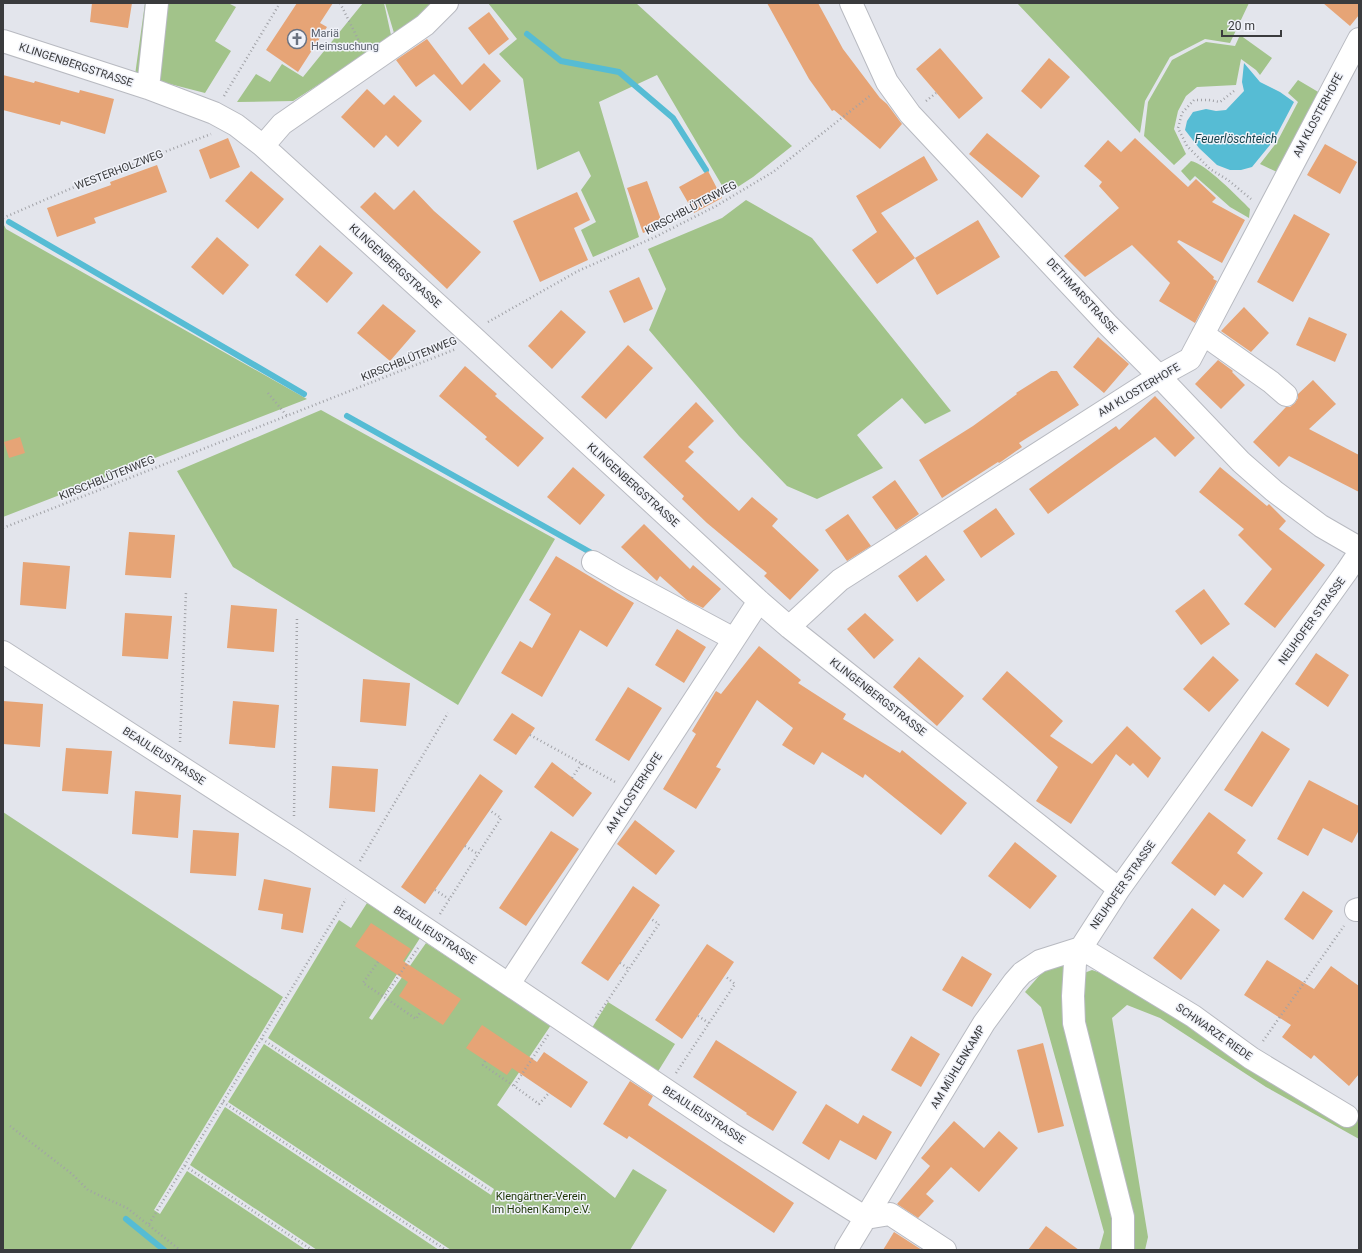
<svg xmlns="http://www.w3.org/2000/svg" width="1362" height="1253" viewBox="0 0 1362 1253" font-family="Roboto,sans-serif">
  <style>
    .green { fill: #a2c38a }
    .water { fill: #56bcd4 }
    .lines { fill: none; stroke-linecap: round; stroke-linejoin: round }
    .stream { stroke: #56bcd4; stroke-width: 6 }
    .building { fill: #e6a476 }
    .minor-casing { stroke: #b8bac1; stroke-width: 24 }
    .path { stroke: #a1a2a7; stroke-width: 2.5; stroke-dasharray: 1 3; stroke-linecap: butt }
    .minor { stroke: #fff; stroke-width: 22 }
    .labels { text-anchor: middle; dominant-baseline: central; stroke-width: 3; stroke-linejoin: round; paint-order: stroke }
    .worship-label { font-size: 11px; fill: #5b616d; stroke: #f0f2f9; text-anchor: start }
    .street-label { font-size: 11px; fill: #3a3b3d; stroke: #f0f2f9 }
    .park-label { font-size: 11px; fill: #1d3505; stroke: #f0f2f9 }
    .water-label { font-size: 12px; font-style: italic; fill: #14434d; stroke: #f0f2f9 }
  </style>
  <rect width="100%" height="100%" fill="#e3e5ec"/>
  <path class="green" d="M145,3h83l8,4 -21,34 16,10 -26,42 -70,-18z
    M363,3h21l7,32 -25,19 -73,47 -56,1 19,-28 14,8 12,-18 21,13z
    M385,3h48l-12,12 -27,18z
    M488,3h148l156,143 -39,31 -26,17 -70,-119 -58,27 40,135 -46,20 -12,-27 15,-8 -15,-32 10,-14 -12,-25 -42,19 -14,-91 -24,-25 18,-15z
    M1017,3h232l-19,40 -25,-4 -35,18 -25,44 -5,32z
    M1240,35l32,23 -12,17 -4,-5 -15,-11 -5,26 -39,2 -11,9 -8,15 -4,18 12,25 -12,11 -30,-29 4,-34 24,-42 34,-18 29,4z
    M1298,80l22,13 -43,79 -17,-8 17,-22 21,-40 -10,-9z
    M1191,161c14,2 48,37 59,48l-1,9 -19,-11 -35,-31 -5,5 -9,-10z
    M746,200l66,38 139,173 -26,13 -23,-26 -45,37 26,33 -66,31 -30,-13 -48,-50 -90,-106 17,-41 -18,-40 74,-31z
    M3,223l3,6 301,170 -304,118z
    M321,410l234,129 -97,166 -225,-138 -56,-96z
    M3,812l280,185 -129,213 6,4 27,-43 119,79h-303z
    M367,903l53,35 -51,80 3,2 54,-77 125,82 -54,80 118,93 18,-29 34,21 -37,60h-179l-223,-148 36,-58 227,151 3,-6 -226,-151 71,-118 12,8z
    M1055,961l8,5 1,13 51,236 1,35h-17l5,-18 -63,-225 -16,-15 20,-23z
    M1092,970l21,7 234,129 12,5v28l-93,-52 -106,-69 -33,-13 -15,13 36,219 -3,13h-11l-52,-231 2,-46z
    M608,1002l67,42 -18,29 -67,-42z
    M225,1107l214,143h-122l-127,-85z"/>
  <path class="water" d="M1244,63l16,19 20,10 14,10 -20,38 -22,27 -11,3h-11l-13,-5 -18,-17 -14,-18 2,-9 6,-9 13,-3 10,2 10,-1 18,-19 -2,-9z"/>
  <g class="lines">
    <path class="stream" d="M527,34l34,27 58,11 54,46 33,52
      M9,222l295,172
      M347,416l250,140
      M126,1219l38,31"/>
  </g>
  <path class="building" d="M92,3h40l-4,25 -38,-6z
    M297,3h36l-13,20 7,4 -29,45 -32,-22z
    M767,3h51l25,46 37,49 7,6 15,20 -22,25 -46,-39 -2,1 -23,-32z
    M1323,3h36v12l-9,11z
    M489,12l20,27 -20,16 -21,-27z
    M427,39l35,46 22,-22 17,18 -31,30 -36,-37 -18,13 -20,-27z
    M940,48l43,50 -24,21 -43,-50z
    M1049,58l21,19 -29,32 -20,-18z
    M3,75l31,8 1,-2 44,12 1,-3 34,9 -9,35 -44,-13 -1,4 -57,-15z
    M367,89l17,16 10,-10 28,26 -24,26 -12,-12 -12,13 -33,-31z
    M987,133l53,43 -18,22 -53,-44z
    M228,138l12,29 -30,12 -11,-29z
    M1135,138l53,49 8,-8 20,19 -4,4 33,18 -23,43 -43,-23 -2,2 37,35 -1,2 4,2 -22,42 -36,-22 11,-18 -38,-38 -47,32 -21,-21 55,-48 -20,-22 3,-4 -18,-16 24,-26 13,12z
    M1325,144l32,18 -17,32 -33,-19z
    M924,156l14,24 -57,33 34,45 -38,26 -25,-34 25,-18 -21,-36z
    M157,165l10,27 -73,26 2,5 -39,14 -10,-29 64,-23 -1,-3z
    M251,171l33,28 -26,30 -33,-28z
    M708,171l14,27 -28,15 -15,-26z
    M647,181l16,44 -20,8 -16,-45z
    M414,190l20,21 47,41 -34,37 -87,-82 15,-15 19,18z
    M577,192l13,28 -16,8 14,32 -48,22 -27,-61z
    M1294,214l36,20 -37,68 -36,-20z
    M978,220l22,37 -63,38 -22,-37z
    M217,237l32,28 -26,30 -32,-28z
    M320,245l33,28 -26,30 -32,-28z
    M639,277l14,32 -29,14 -15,-32z
    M383,304l33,27 -26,30 -33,-28z
    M1244,307l25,26 -18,19 -30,-21z
    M561,310l25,22 -34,37 -24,-23z
    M1309,317l38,17 -12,28 -39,-17z
    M1098,337l31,27 -25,29 -31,-26z
    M628,345l25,23 -47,51 -25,-22z
    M1218,360l15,11 -1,1 13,13 -24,24 -26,-25z
    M465,366l32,28 -2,2 49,42 -26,29 -33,-28 2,-2 -48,-41z
    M1051,371h6l22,34 -60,38 3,4 -20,14 -3,2 -1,-1 -56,36 -23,-38 54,-34 44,-32 -1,-1z
    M1313,380l23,24 -27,25 50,26v37l-70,-36 -10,11 -26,-25 33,-35h4l5,-4 3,-5v-4z
    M1155,396l40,42 -20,19 -20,-20 -107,77 -19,-25 87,-63 3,4z
    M696,402l18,19 -26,26 6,5 -9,9 54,50 13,-14 26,22 -6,7 47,44 -29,30 -26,-24 3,-3 -60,-50 -25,-24 2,-3 -41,-39z
    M20,437l5,16 -16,5 -5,-16z
    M573,467l32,28 -25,30 -33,-28z
    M1220,467l47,39 2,-2 17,17 -7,8 46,36 -50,63 -31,-24 28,-35 -34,-34 6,-6 -45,-37z
    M895,480l24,34 -23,16 -24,-33z
    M996,508l19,26 -34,24 -18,-27z
    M848,514l23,32 -24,15 -22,-31z
    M644,524l46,45 3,-4 28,24 -18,19 -16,-8 -27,-24 -3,5 -36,-34z
    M129,532l46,3 -4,43 -46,-3z
    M926,555l19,25 -28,22 -19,-26z
    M556,556l78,47 -27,44 -27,-17 -38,67 -41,-24 19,-32 12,7 19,-34 -22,-14z
    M23,562l47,4 -4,43 -46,-4z
    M1204,589l26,35 -29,21 -26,-34z
    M231,605l46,4 -3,43 -47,-4z
    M125,613l47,3 -4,43 -46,-3z
    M865,613l29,27 -20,19 -27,-30z
    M677,629l29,18 -22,36 -29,-18z
    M759,646l42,34 -3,3 48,31 -3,5 57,34 2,-3 65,53 -26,32 -76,-61 -2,4 -41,-26 -8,13 -32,-20 11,-17 -36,-28 -41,67 5,2 -25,40 -33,-20 33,-55 -4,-3 24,-40 5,3z
    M1316,653l33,22 -21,32 -33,-23z
    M1213,656l26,24 -30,32 -26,-23z
    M919,657l45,39 -27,30 -44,-39z
    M1007,671l56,50 -13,15 42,28 35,-38 34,32 -13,20 -15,-15 -3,3 -14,-12 -45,70 -35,-23 22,-34 -76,-68z
    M363,679l47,4 -4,43 -46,-4z
    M628,687l34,21 -33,53 -34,-21z
    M3,701l40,3 -3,43 -37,-3z
    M233,701l46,4 -4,43 -46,-4z
    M512,713l23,15 -19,27 -23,-15z
    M1262,731l28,18 -38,58 -28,-17z
    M66,748l46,3 -4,43 -46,-3z
    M552,762l40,31 -19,24 -39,-30z
    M332,766l46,3 -3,43 -46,-4z
    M480,774l23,17 -78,113 -24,-17z
    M1309,780l50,26v24l-7,13 -29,-15 -15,28 -31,-17z
    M135,791l46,4 -3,43 -46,-4z
    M1209,812l37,28 -9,13 26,20 -20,25 -19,-14 -9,12 -44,-33z
    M635,820l40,31 -19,24 -39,-31z
    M193,830l46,3 -3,43 -46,-3z
    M551,831l28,18 -53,77 -27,-18z
    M1015,842l42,34 -27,33 -42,-33z
    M264,879l47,9 -8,45 -22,-4 2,-15 -25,-4z
    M633,886l27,19 -52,76 -27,-18z
    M1303,891l30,20 -20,29 -29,-21z
    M1192,908l28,22 -39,50 -28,-22z
    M371,923l40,26 -8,12 58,38 -18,26 -44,-29 9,-14 -53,-36z
    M707,944l27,18 -52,77 -27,-19z
    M962,956l30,18 -20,33 -30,-17z
    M1267,960l47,29 17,-23 28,20v88l-10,12 -35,-31 -3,4 -29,-22 9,-12 -47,-30z
    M482,1025l55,37 7,-10 44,30 -17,26 -59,-40 -5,7 -41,-27z
    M911,1036l29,18 -19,33 -30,-17z
    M716,1040l81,52 -24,39 -27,-17 1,-1 -54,-36z
    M1043,1043l21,83 -26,7 -21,-83z
    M630,1081l23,15 -5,9 146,98 -20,30 -145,-97 -2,3 -24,-15z
    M826,1104l32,20 5,-9 29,17 -16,28 -36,-20 -11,20 -27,-17z
    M954,1121l30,27 15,-17 19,17 -39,44 -28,-25 -25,27 8,7 -16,17 -21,-14 33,-38 -9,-8z
    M1046,1226l33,24h-51z
    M894,1232l28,18h-39z"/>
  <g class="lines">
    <defs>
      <path id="minor" d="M851,3l36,79 23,32 197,210 52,52 82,86 33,29 47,35 38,22
        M3,41l145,47 66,25 22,12 27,21 209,190 287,265 30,26 330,262
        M148,88l9,-85
        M263,146l19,-22 143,-99 22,-22
        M1203,334l68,48 15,13
        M593,562l29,17 112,60
        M789,627l51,-47 319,-204 31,-17 169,-320
        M3,652l291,188 436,293 136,85 24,-4 55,36
        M1356,910l3,-1
        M509,984l250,-383
        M846,1250l138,-227 30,-41 8,-9 18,-12 41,-13 112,68 58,42 96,58
        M1123,1250v-33l-49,-194 -1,-27 2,-33 6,-15 38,-59 228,-318 12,-18"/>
    </defs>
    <use href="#minor" class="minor-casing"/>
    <path class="path" d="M340,3l21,42
      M1234,91l-14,11 -11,-2h-15l-12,13 -4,15 9,18 23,23 18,11 23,19
      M224,96l56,-93
      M926,101l10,-8
      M3,218l76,-33 132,-51
      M488,322l90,-51 77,-34 61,-31 57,-34 98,-77
      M268,393l19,23
      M3,528l453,-179
      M530,735l87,48
      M180,742l6,-150
      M572,778l10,-15
      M294,816l3,-199
      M465,846l13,8
      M360,861l88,-148
      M435,890l14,9
      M440,914l61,-96 -12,-8
      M418,948l-34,49 32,22 5,-8
      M378,962l-15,21 21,14
      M620,963l9,6
      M698,1016l11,7
      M596,1018l63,-94 -8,-5
      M548,1035l-34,51 25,18 10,-11
      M262,1039l227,151
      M1263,1041l81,-115
      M485,1061l-2,4 31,21
      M676,1073l59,-89 -10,-8
      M223,1102l223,148
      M10,1126l62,48 16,16 39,18 53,42
      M185,1166l127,84
      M149,1224l197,-325"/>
    <use href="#minor" class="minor"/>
  </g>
  <defs>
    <symbol id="church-ring" viewBox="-11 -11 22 22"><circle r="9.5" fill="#f0f2f9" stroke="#6b7280" stroke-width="1.5"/><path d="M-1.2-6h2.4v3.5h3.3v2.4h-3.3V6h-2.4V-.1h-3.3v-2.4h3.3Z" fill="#6b7280"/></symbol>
  </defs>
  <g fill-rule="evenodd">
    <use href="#church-ring" x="286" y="28" width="22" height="22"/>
  </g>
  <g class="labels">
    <g class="worship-label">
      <text x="311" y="33">Mariä<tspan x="311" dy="13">Heimsuchung</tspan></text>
    </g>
    <g class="street-label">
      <text transform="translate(76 65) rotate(18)">KLINGENBERGSTRASSE</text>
      <text transform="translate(1318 115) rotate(-62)">AM KLOSTERHOFE</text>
      <text transform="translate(119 170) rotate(-21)">WESTERHOLZWEG</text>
      <text transform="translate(691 208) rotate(-28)">KIRSCHBLÜTENWEG</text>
      <text transform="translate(395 266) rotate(42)">KLINGENBERGSTRASSE</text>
      <text transform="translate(1082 296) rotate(47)">DETHMARSTRASSE</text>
      <text transform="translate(409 359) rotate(-22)">KIRSCHBLÜTENWEG</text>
      <text transform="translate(1139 390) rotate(-31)">AM KLOSTERHOFE</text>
      <text transform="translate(107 478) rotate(-22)">KIRSCHBLÜTENWEG</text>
      <text transform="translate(633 485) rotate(42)">KLINGENBERGSTRASSE</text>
      <text transform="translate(1312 621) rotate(-54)">NEUHOFER STRASSE</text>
      <text transform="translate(878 697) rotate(38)">KLINGENBERGSTRASSE</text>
      <text transform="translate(164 756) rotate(33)">BEAULIEUSTRASSE</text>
      <text transform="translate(634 793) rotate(-57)">AM KLOSTERHOFE</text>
      <text transform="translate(1123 885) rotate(-55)">NEUHOFER STRASSE</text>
      <text transform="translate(435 935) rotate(33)">BEAULIEUSTRASSE</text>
      <text transform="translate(1214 1032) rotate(35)">SCHWARZE RIEDE</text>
      <text transform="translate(958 1067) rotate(-59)">AM MÜHLENKAMP</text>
      <text transform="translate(704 1115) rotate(33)">BEAULIEUSTRASSE</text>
    </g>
    <g class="park-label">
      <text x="541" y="1196">Klengärtner-Verein<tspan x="541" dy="13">Im Hohen Kamp e.V.</tspan></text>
    </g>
    <g class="water-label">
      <text x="1236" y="139">Feuerlöschteich</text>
    </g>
  </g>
  <rect width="1362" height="1253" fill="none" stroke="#3a3b3d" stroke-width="8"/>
  <path d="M1222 30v6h59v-6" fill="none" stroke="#3a3b3d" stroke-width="2"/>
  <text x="1228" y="30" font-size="12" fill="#3a3b3d" stroke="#f0f2f9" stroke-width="3" paint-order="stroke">20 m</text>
</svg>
